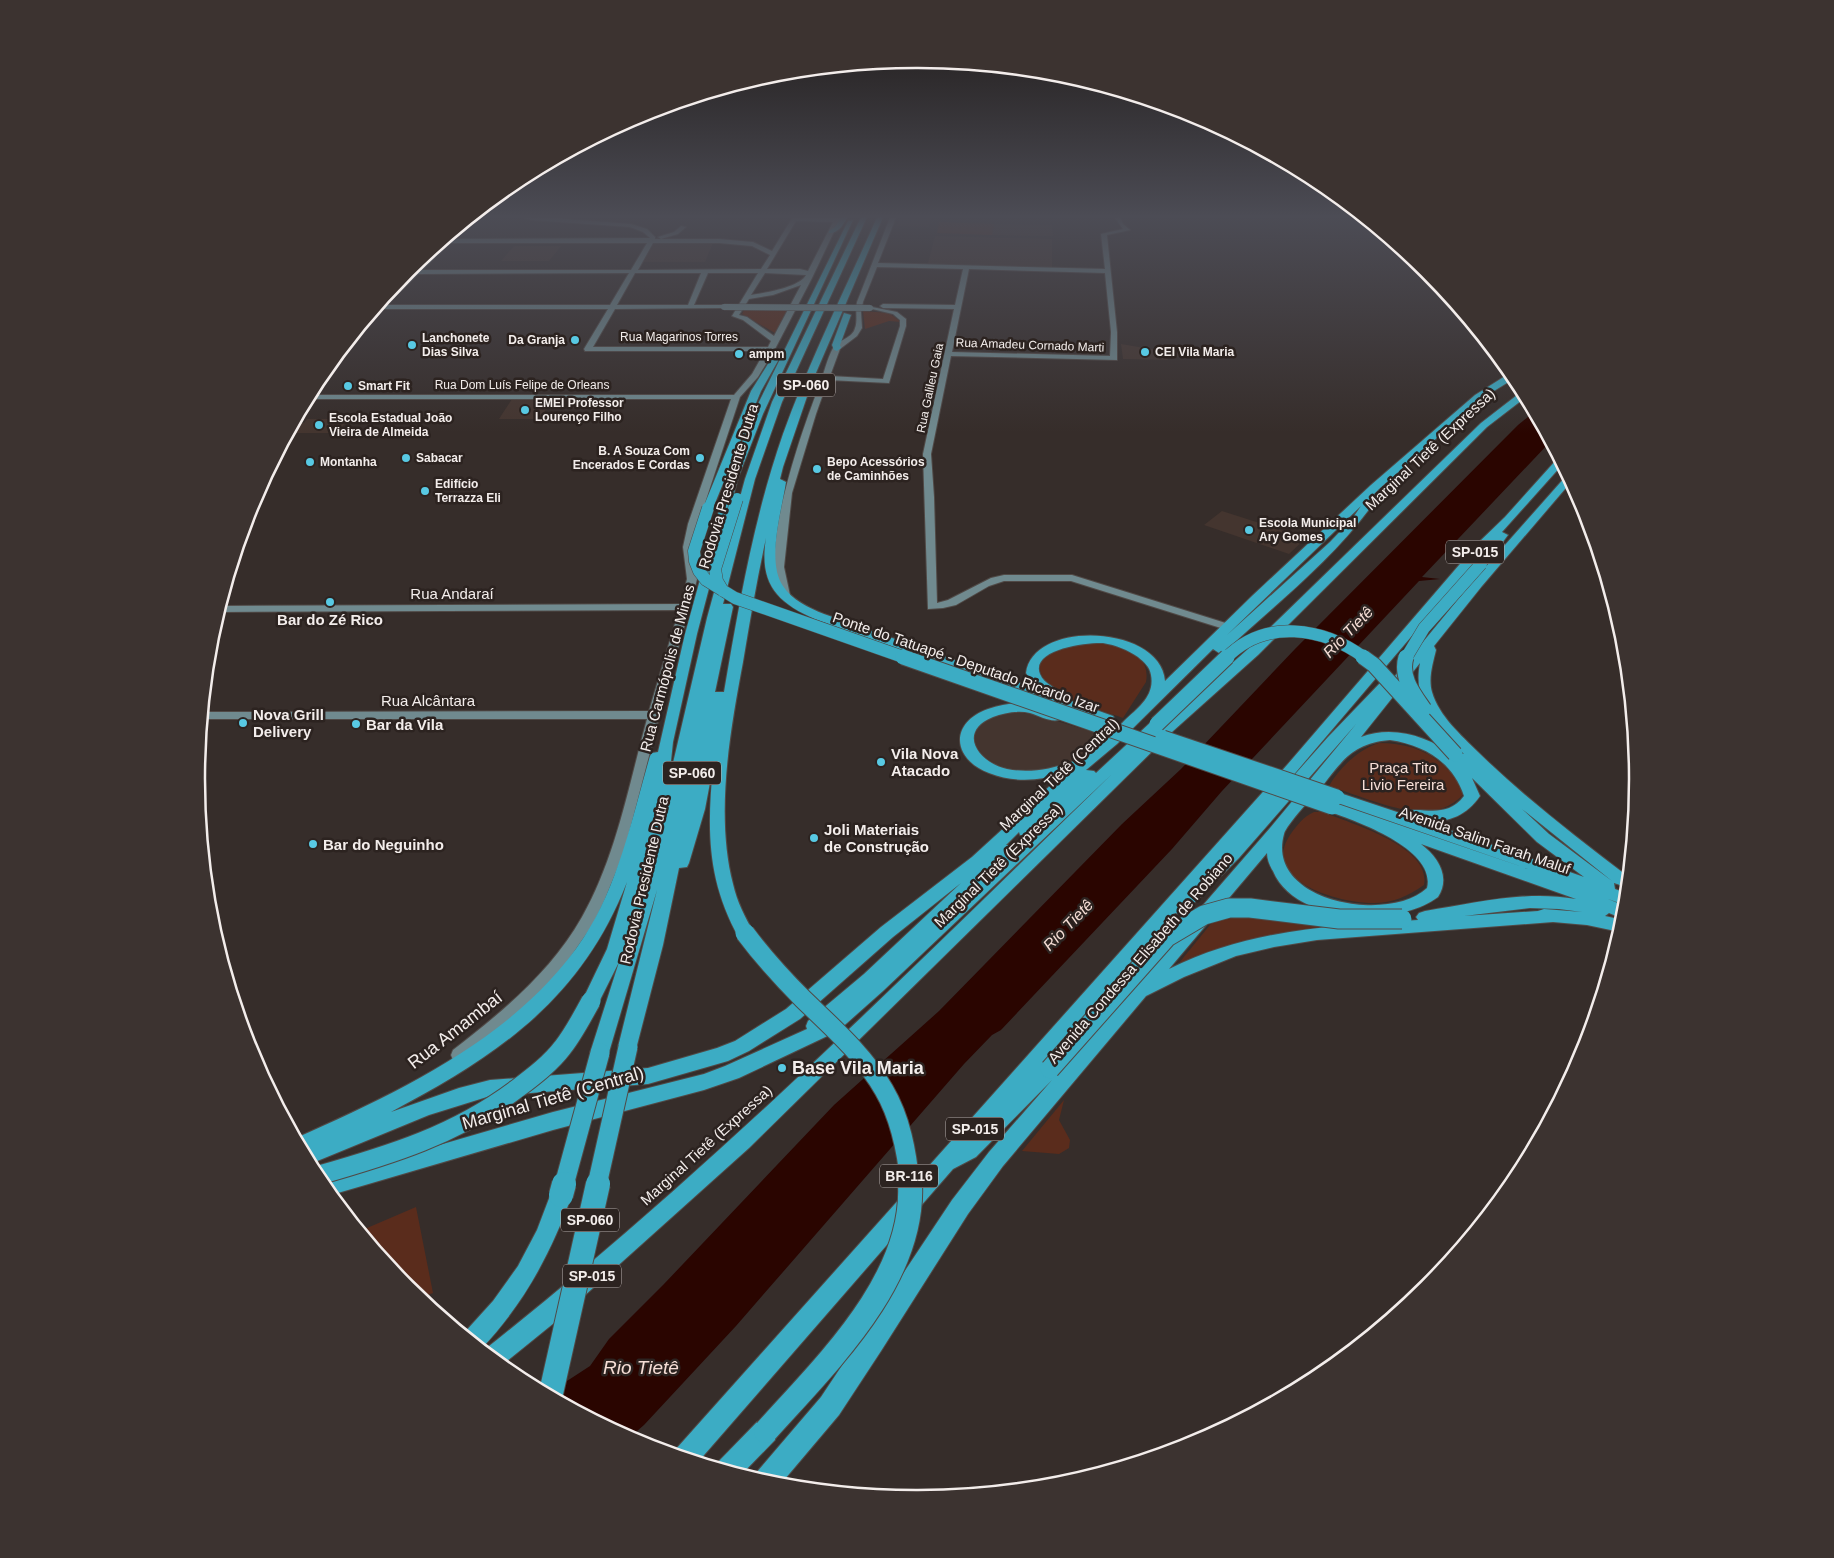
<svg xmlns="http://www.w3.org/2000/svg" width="1834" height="1558" viewBox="0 0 1834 1558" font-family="Helvetica,sans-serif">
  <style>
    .built { fill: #44352f }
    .green { fill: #5a2c1c }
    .water { fill: #2a0500 }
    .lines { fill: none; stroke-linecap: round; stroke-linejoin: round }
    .secondary-casing { stroke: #504946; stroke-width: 2 }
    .highway-casing { stroke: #504946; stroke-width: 2 }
    .secondary { fill: #708a8f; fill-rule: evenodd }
    .highway { fill: #3cacc4; fill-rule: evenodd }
    .secondary-bridge-casing { stroke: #504946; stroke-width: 7; stroke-linecap: butt }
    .highway-bridge-far3-casing { stroke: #504946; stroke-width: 13; stroke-linecap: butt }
    .highway-bridge-far2-casing { stroke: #504946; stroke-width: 17; stroke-linecap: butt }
    .highway-bridge-far1-casing { stroke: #504946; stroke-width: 21; stroke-linecap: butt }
    .highway-bridge-casing { stroke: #504946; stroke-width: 26; stroke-linecap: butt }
    .secondary-bridge { stroke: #708a8f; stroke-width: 6 }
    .highway-bridge-far3 { stroke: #3cacc4; stroke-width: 12 }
    .highway-bridge-far2 { stroke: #3cacc4; stroke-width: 15 }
    .highway-bridge-far1 { stroke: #3cacc4; stroke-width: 19 }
    .highway-bridge { stroke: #3cacc4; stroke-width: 24 }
    .poi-dot { fill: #58c9e3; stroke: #2c2320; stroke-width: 2 }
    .labels { text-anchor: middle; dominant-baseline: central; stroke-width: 5; stroke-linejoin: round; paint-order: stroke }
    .far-street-label { font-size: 12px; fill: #f3edeb; stroke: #2c2320 }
    .far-poi-label { font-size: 12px; font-weight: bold; fill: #f3edeb; stroke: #2c2320; text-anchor: start }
    .shield { fill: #2c2320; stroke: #b7b0ae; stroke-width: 1 }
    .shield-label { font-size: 14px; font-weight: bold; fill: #f3edeb }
    .street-label { font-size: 15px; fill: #f3edeb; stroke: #2c2320 }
    .poi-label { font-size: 15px; font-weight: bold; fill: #f3edeb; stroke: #2c2320; text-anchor: start }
    .park-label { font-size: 15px; fill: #f6ded6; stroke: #2c2320 }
    .water-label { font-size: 16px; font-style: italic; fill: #f5ddd5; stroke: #2c2320 }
    .near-street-label { font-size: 18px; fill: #f3edeb; stroke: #2c2320 }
    .near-poi-label { font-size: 18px; font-weight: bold; fill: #f3edeb; stroke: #2c2320; text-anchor: start }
    .near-water-label { font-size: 19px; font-style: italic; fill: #f5ddd5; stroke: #2c2320 }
    .rim { fill: none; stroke: #f3edeb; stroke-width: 2.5 }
  </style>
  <rect width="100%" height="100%" fill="#362d2a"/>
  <path class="built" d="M900,215h32l-3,12 -32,-1z
    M994,224l58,1 1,11 -61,-1z
    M935,236l117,3v29l-122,-4 -2,-1z
    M654,243h59l-8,19h-62z
    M514,246h47l-12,15h-48z
    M1121,344l30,5 28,4 -1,4h-11l1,3 -45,-1z
    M512,399h36l3,2 -11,18h-41z
    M307,419h42l-12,14h-48l6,-10h9z
    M1222,511l84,27 -17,16 -85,-29z
    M1016,712l21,3 66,20 -28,25 -11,5 -27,6 -30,-2 -13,-5 -11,-8 -7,-10 -2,-10 6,-12 16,-9z"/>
  <path class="green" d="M939,222h2l53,2 -2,11 -55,-2z
    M744,310h45l-14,23 -33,-19z
    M863,311l26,2 12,9 -12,-1 -24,8z
    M1090,643c24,1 62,7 56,39l-23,36c-22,-8 -88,-25 -83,-54 9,-18 32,-19 50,-21z
    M1379,743c30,0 55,9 75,33 5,7 9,11 8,20 -11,10 -24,16 -39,16 -25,0 -69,-18 -94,-26 10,-18 30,-37 50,-43z
    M1314,812h9c28,12 109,34 101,73 -16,11 -31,18 -50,18 -32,1 -115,-21 -84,-68 7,-10 13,-18 24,-23z
    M1254,916l88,12 -77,9 -23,5 -63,21 35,-43z
    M1064,1100l-5,20 11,20 -1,8 -10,6 -37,-3z
    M416,1207l17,86 -13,5 -12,-10 -48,-57z"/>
  <path class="water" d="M1534,412l16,30 -128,135 18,2 -21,2 -197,210 -50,58 -171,181 -9,5 -28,29 -228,262 -92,99 -15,13 -82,-44 43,-28 19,-27 55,-55 170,-179 105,-94 183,-187 59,-55 114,-120 223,-224z"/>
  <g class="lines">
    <defs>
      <path id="secondary" d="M515,215l116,9 16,5 8,8v2h64l34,3 19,9 22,-36h6l-2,2 37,1 1,-3h6l-30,63 -37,71 -17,28 -18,20 -42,127 -5,23 4,32 -7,28 -22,76 -44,169 -20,49 -11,23 -29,42 -42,46 -57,48 -6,2 -6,-2 -2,-5 2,-5c49,-38 98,-78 129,-133 34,-60 47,-133 65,-198h-444v-7l446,-1 30,-101 -460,2 1,-6 461,-2 6,-25 -4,-32 5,-23 43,-125h-424l3,-4h424l18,-21 13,-23h-180l-1,-2 24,-40h-226l-15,14 -4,1 16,-19 32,-31 -6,-1 2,-3h8l30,-31 205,-1 -7,-6 -13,-5 -99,-7zM796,221l37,1 -25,49 -8,-2h-33zM450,243h197l-16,27h-209zM653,243h66l33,3 18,9 -9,14 -123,1zM629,273l-19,32h-224l32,-31zM635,273h66l-13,32h-71zM708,273h50l-26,43 11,4 28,21 -3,6h-175l22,-38 111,-1v-2l-2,-1h-30zM765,273l41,2c-6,12 -41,18 -55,20zM801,285l-27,51 -27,-19 -8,-2 10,-16 24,-4z
        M891,215h6l-19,48 227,6 -4,-35 22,-5 -10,-14h6l4,9 7,6 -23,5 10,97v28l-166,-4 -20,98 3,43 3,106 11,-3 43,-22 13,-3h68l160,50 1,2 -1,2h-8l-153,-48h-67l-15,5 -33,19 -13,3 -15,1 -5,-155 31,-145 -71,-1 -3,-2 3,-2 72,1 8,-36 -86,-2 -14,35 -2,10 1,16 -5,8 -17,13 -10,27 53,3 17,-53v-6l-7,-6 -21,-5v-2l25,5 9,7v7l-17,57 -61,-3 -12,34 -24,79 -8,74 6,28 -5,3 -4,-1c-23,-44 21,-167 39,-213 4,-11 7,-25 13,-36 5,-8 20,-10 22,-20 3,-7 0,-18 2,-26zM969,269l136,4 6,59 -1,24 -158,-4z
        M681,226l5,1 -8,7 -17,5 -3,-2 16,-5z"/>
      <path id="highway" d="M843,215h6c-5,8 -10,19 -20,18v-2l6,-4z
        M862,215h6l-86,187 -27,77 -32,125h8l2,3 -18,85h9c15,-87 30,-175 59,-258 27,-75 63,-146 95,-219h6l-72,167 -29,85 -3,12 6,3c-4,28 -20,79 -3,104 9,14 26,22 41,28l216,76 -6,-4 -8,-13c7,-54 135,-48 139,8l87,-85 119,-111 104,-90 35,-22 5,5 -34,21 -102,90 -5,5 4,3c-41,60 -101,106 -154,155l-5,1 -6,-4 -96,95 -31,26 8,1 2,2 56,-52h10l2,3 84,-75 233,-226 40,-31h2l3,5 -39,30 -229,228 -86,77 -423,416 -195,175 -52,42 -18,-15c223,-176 425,-378 628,-576l-229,217 -45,40 -99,47 -35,12 -151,40 -222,65 -12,-15 234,-68 151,-38 21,-8 82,-37 -1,-3 2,-5 56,-47 97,-91 -68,54 -93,82 -51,32 -21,10 -80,23 -158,12 -61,19 -119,49 -14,-26c105,-47 223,-102 288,-201 34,-51 49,-122 66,-181l2,-3 6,-1 27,-118 43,-156 25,-64 95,-193 5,-1 -90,194 -25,64 -41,156 -24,108 -4,38 38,-162 38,-139 27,-77zM1361,506l-9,13 -22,23 -103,93zM766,538c-7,45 10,64 49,81l293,104 5,-1 2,-3 -2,-3 -53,-19 2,-2c-6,-8 -18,-11 -22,-21 -10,-25 48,-32 63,-31 13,2 25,7 35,14 6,5 12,10 13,18 4,21 -13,33 -27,46 -11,11 -28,30 -43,37 -23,10 -49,16 -74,11 -28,-6 -51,-37 -14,-52 11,-4 25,-7 37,-4 10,3 19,9 29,7l2,-3 -2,-3c-11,-3 -22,-9 -33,-10 -12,-2 -26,1 -38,5 -39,14 -36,50 1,64 25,10 51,8 75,0l-92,84 -91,70 -95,82 -51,32 -18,7 -69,20 -158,12 -31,8 -68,24c107,-57 190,-112 236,-230l-20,67 -25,52 3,5 6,2 6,-2 22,-44 -29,91 3,6 7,2 7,-2 50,-169 -39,157 3,6 7,2 7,-2 28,-108 16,-77 8,-1 2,-4 16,-54 8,-42c-6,63 -6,114 26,171l6,1 6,-1 3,-5c-9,-16 -17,-31 -21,-49 -18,-69 -3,-153 10,-222 7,-42 14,-83 23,-124zM1019,832l1,3 8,1 -15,13 -1,-3 -6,-1z
        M844,313l7,2 -11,30 1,3 -4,3 -3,-1 -2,-5z
        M775,356l4,3 -18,32 -48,117 -1,2h-8l-1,-2 48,-117 20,-32z
        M1558,458l4,7 -60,67 6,3 -23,31 -4,2 -6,-4 15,-20 -216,254 54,-61 53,-55h9l84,-102 93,-105 4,7 -89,104 -48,60 2,4c-3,13 -8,28 -4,42 7,24 29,43 46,60 46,45 97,84 148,123l2,3 -2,5 -6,2 -6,-2 1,6 11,4 -1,12 -17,-6 17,7 -2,13 -14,-6 -4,3 18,4 -3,12 -33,-7 -34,-3 -236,18 -43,7 -38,9 -52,21 -38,19 -143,170 -35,48 -87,137 -42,64 -60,71 -25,-8 2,-5 65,-76 131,-197 37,-48 63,-72 -76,77 -23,12 -255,293 -24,-8 2,-5 611,-684 191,-222 27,-26zM1420,663c-8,41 18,65 44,91l-4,-1 -6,3c-26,-20 -61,-31 -93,-19zM1357,723l-87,105 -212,244 2,-3 -3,-6 -7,-2 -6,2 131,-150 4,1 6,-2 54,-54zM1390,740c34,5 63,22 74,56 -20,27 -50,6 -61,18l-66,-22 -5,1 -3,4 3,4 196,68 -196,-67 -5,1 -3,4 3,4c27,9 110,38 100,77 -38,36 -162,14 -143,-54 2,-9 32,-41 40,-50 20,-26 31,-41 66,-44zM1472,778l65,64 47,35 -157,-55c23,0 40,-7 53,-26zM1522,809l90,72 -63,-47zM1421,844l155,55c-51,-9 -101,4 -151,12l-6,2 -3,4 2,3c-87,6 -169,9 -249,49l98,-116c0,7 3,13 6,18 22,53 124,57 165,26 13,-20 0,-40 -17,-53zM1530,908l29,1 23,3 -38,-3 -6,2 -74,5z
        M561,1185l8,3 3,7c-21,58 -48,109 -91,154l-17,-16 29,-32 25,-35 19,-36 16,-42z
        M766,1419l9,3 3,9 -3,9 -34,35 -25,-8 2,-5 39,-40z"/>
    </defs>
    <use href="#secondary" class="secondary-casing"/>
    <use href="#highway" class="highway-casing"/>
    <use href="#secondary" class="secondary"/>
    <use href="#highway" class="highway"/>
    <defs>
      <path id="secondary-bridge" d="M724,307l146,1"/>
      <path id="highway-bridge-far3" d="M708,508l-14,43 1,10 4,10 7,9 29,18 171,60
        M723,591l-6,-10 -2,-12 22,-70
        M1226,658c39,-40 97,-31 139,0
        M1406,658l18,-30 57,-64"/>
      <path id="highway-bridge-far2" d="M903,657l429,150
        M1363,657l11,8 81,89
        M1406,657c-6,20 7,36 18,52
        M1157,724l70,-67
        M1163,738l174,59"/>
      <path id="highway-bridge-far1" d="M745,933c18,24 37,45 58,66 29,28 61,56 81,91 17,29 23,62 26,95
        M1050,1069l117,-132 37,-22 25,-7h21l89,11h63
        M316,1176c74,-21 140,-41 202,-88 16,-12 33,-25 45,-41 11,-14 19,-30 28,-46
        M564,1185l36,-132
        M597,1185l31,-138"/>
      <path id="highway-bridge" d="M561,1195l3,-11
        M551,1393l47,-209
        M766,1431c59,-66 149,-151 144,-247"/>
    </defs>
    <use href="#secondary-bridge" class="secondary-bridge-casing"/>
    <use href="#highway-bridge-far3" class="highway-bridge-far3-casing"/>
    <use href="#highway-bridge-far2" class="highway-bridge-far2-casing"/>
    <use href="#highway-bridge-far1" class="highway-bridge-far1-casing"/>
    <use href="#highway-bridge" class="highway-bridge-casing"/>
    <use href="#secondary-bridge" class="secondary-bridge"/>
    <use href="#highway-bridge-far3" class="highway-bridge-far3"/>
    <use href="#highway-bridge-far2" class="highway-bridge-far2"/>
    <use href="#highway-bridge-far1" class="highway-bridge-far1"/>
    <use href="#highway-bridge" class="highway-bridge"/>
  </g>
  <linearGradient id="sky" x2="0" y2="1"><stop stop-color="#1e1917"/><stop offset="0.5" stop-color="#4c4c55"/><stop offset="1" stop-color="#4c4c55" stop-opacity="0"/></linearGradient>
  <rect width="1834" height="433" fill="url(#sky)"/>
  <g class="poi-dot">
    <circle cx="575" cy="340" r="5"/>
    <circle cx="412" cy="345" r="5"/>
    <circle cx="1145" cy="352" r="5"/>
    <circle cx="739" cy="354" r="5"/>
    <circle cx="348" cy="386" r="5"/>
    <circle cx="525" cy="410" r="5"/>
    <circle cx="319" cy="425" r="5"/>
    <circle cx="406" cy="458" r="5"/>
    <circle cx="700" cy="458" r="5"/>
    <circle cx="310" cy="462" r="5"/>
    <circle cx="817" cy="469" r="5"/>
    <circle cx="425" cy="491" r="5"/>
    <circle cx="1249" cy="530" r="5"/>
    <circle cx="330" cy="602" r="5"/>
    <circle cx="243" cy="723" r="5"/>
    <circle cx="356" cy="724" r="5"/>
    <circle cx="881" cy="762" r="5"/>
    <circle cx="814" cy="838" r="5"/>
    <circle cx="313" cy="844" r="5"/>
    <circle cx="782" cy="1068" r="5"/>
  </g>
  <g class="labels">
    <g class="far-street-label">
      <text x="679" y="337">Rua Magarinos Torres</text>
      <text transform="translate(1030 345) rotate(2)">Rua Amadeu Cornado Marti</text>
      <text x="522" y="385">Rua Dom Luís Felipe de Orleans</text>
      <text transform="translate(930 388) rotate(-78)">Rua Galileu Gaia</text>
    </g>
    <g class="far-poi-label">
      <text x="422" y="338">Lanchonete<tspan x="422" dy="14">Dias Silva</tspan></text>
      <text x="565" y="340" text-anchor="end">Da Granja</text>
      <text x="1155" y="352">CEI Vila Maria</text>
      <text x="749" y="354">ampm</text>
      <text x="358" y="386">Smart Fit</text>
      <text x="535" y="403">EMEI Professor<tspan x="535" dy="14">Lourenço Filho</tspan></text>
      <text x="329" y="418">Escola Estadual João<tspan x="329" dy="14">Vieira de Almeida</tspan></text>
      <text x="690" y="451" text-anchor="end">B. A Souza Com<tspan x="690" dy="14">Encerados E Cordas</tspan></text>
      <text x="416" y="458">Sabacar</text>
      <text x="320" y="462">Montanha</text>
      <text x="827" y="462">Bepo Acessórios<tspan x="827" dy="14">de Caminhões</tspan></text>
      <text x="435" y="484">Edifício<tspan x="435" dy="14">Terrazza Eli</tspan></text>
      <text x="1259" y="523">Escola Municipal<tspan x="1259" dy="14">Ary Gomes</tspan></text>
    </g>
    <g class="shield">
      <rect x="777" y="373.5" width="58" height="23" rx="4"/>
      <rect x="1446" y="540.5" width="58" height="23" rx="4"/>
      <rect x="663" y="761.5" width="58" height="23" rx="4"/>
      <rect x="946" y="1117.5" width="58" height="23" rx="4"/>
      <rect x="880" y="1164.5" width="58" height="23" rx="4"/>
      <rect x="561" y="1208.5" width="58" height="23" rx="4"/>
      <rect x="563" y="1264.5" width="58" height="23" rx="4"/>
    </g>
    <g class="shield-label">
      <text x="806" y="385">SP-060</text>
      <text x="1475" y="552">SP-015</text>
      <text x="692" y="773">SP-060</text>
      <text x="975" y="1129">SP-015</text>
      <text x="909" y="1176">BR-116</text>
      <text x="590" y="1220">SP-060</text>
      <text x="592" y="1276">SP-015</text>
    </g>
    <g class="street-label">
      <text transform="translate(1430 449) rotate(-43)">Marginal Tietê (Expressa)</text>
      <text transform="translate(728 486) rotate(-73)">Rodovia Presidente Dutra</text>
      <text x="452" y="593">Rua Andaraí</text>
      <text transform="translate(966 662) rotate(19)">Ponte do Tatuapé - Deputado Ricardo Izar</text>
      <text transform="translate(667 668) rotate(-75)">Rua Carmópolis de Minas</text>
      <text x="428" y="700">Rua Alcântara</text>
      <text transform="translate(1059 774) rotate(-43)">Marginal Tietê (Central)</text>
      <text transform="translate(1485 840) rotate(19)">Avenida Salim Farah Maluf</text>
      <text transform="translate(998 865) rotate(-44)">Marginal Tietê (Expressa)</text>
      <text transform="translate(644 880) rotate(-77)">Rodovia Presidente Dutra</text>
      <text transform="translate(1140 958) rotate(-49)">Avenida Condessa Elisabeth de Robiano</text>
      <text transform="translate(706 1145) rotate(-42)">Marginal Tietê (Expressa)</text>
    </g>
    <g class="poi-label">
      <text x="330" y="619" text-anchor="middle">Bar do Zé Rico</text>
      <text x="253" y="714">Nova Grill<tspan x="253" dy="17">Delivery</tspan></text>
      <text x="366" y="724">Bar da Vila</text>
      <text x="891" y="753">Vila Nova<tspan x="891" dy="17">Atacado</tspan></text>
      <text x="824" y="829">Joli Materiais<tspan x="824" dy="17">de Construção</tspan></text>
      <text x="323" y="844">Bar do Neguinho</text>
    </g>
    <g class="park-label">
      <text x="1403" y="767">Praça Tito<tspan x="1403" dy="17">Livio Fereira</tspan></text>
    </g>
    <g class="water-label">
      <text transform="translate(1348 632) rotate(-46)">Rio Tietê</text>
      <text transform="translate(1068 925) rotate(-46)">Rio Tietê</text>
    </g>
    <g class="near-street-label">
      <text transform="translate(455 1030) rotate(-38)">Rua Amambaí</text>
      <text transform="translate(553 1098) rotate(-16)">Marginal Tietê (Central)</text>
    </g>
    <g class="near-poi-label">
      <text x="792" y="1068">Base Vila Maria</text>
    </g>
    <g class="near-water-label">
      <text x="641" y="1367">Rio Tietê</text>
    </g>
  </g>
  <path d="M0 0H1834V1558H0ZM916 68H918A711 711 0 0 1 1629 779V779A711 711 0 0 1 918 1490H916A711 711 0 0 1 205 779V779A711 711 0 0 1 916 68Z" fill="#3c3330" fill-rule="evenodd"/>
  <path class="rim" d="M916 68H918A711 711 0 0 1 1629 779V779A711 711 0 0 1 918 1490H916A711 711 0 0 1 205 779V779A711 711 0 0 1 916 68Z"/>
</svg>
